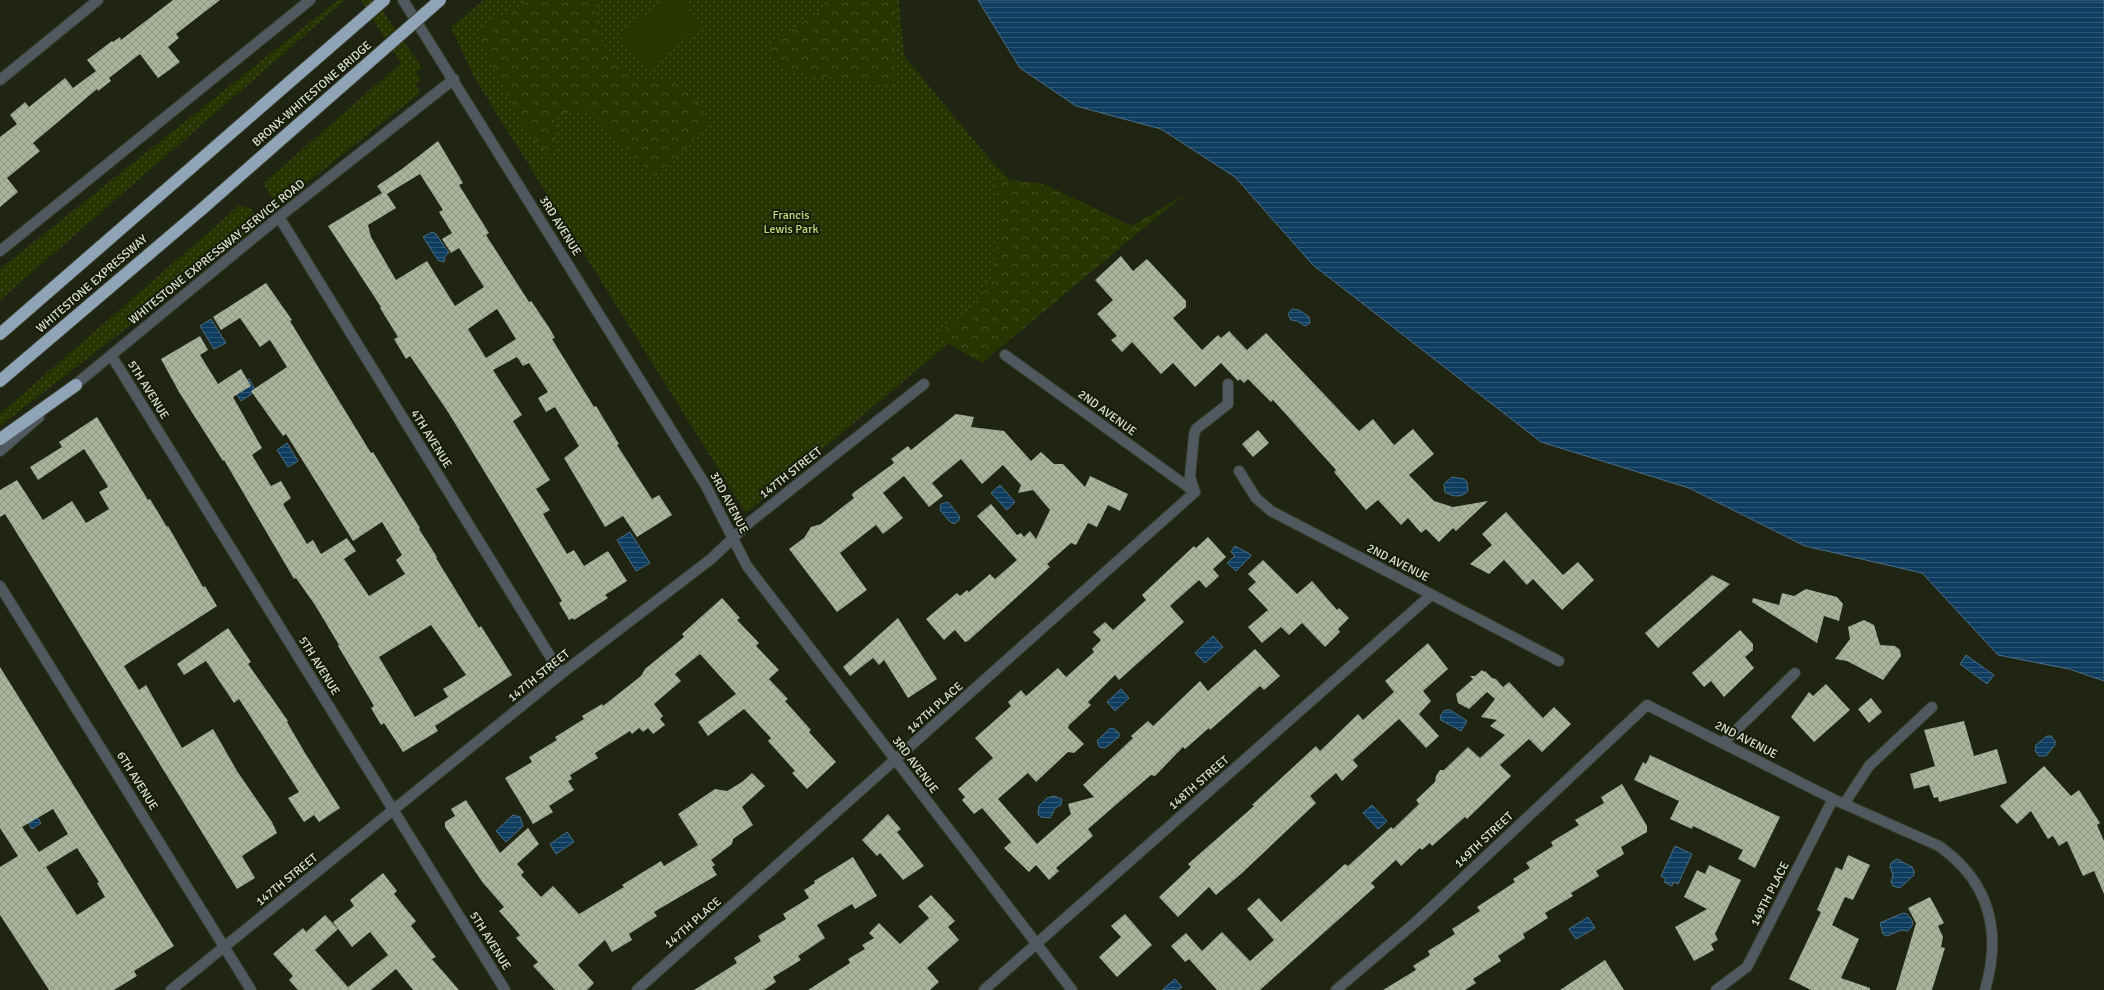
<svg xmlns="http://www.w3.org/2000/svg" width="2104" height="990" viewBox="0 0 2104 990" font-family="Signika,sans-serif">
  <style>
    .green { fill: url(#green-dots) }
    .forest { fill: url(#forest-crowns) }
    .pitch { fill: #283402 }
    .water { fill: url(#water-rules); stroke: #4c6e82 }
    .building { fill: url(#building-cross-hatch); fill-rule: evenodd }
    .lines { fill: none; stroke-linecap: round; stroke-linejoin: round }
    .minor-casing { stroke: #393f2d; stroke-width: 12 }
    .highway-casing { stroke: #393f2d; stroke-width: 14 }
    .minor { stroke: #515960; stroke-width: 10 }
    .highway { stroke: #90a4b7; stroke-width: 12 }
    .highway-bridge-casing { stroke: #393f2d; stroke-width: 14; stroke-linecap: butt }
    .highway-bridge { stroke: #90a4b7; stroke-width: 12 }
    .labels { text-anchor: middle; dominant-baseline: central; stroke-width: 4; stroke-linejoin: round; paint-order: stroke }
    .street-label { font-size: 12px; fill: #dce1d4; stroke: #161c09 }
    .park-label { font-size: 12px; fill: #bedc7c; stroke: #161c09 }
  </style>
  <defs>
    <pattern id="green-dots" width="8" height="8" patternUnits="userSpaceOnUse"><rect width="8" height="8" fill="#283402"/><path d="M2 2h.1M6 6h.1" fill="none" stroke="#475126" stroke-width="1.8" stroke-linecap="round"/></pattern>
    <pattern id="forest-crowns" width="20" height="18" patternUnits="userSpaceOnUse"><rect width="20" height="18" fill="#283402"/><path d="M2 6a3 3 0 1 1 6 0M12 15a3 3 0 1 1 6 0" fill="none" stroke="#475126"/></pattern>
    <pattern id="water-rules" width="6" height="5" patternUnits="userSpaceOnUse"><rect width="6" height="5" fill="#0f3d5f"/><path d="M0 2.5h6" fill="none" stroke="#315975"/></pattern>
    <pattern id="building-cross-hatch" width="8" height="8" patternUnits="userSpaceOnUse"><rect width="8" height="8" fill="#a9b29a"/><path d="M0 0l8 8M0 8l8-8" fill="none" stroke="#8f9684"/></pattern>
  </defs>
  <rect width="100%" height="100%" fill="#1f2512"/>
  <path class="green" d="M338,0h7l-345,300v-31z
    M361,0h14l47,68 -6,4 5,8 -5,4 4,9 -144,114 -12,-24 137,-120z
    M484,0h415l5,56 88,106 63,61 -83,101 -226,189 -271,-434 -24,-52z
    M240,205l12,4 6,10 -6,12 -252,195v-12z"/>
  <path class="forest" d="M525,0h70l1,19 11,31 30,31 32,-3 33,27 5,17 -20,25 -32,31 -65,-68 -36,5 2,23 -4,23 -34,-44 -41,-81 19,-19 26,-10z
    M825,0h70l-1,85 -108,-13 -19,-26 54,-36z
    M995,178l49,6 88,42 53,-32 -203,169 -47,-27 37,-29 18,-25 11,-58z"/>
  <path class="pitch" d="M663,0h19l20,25 -54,44 -28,-33z"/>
  <path class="water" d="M978,0h1126v681l-35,-12 -71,-14 -76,-82 -117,-27 -116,-58 -148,-46 -228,-177 -78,-88 -74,-48 -85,-23 -56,-38z
    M432,232l4,2 13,19 -4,3 -1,6 -6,-2 -15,-23z
    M1292,309l7,1 10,7 1,6 -5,3 -8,-5 -6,-1 -3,-6z
    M211,319l15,24 -12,6 -14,-23z
    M249,379l7,12 -15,10 -7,-12z
    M287,443l11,18 -10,6 -11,-17z
    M1452,477l12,2 3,3 1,9c-6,7 -16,6 -23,1l-1,-8z
    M1000,485l15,17 -8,8 -16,-17z
    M948,502l12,15 -1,3 -5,4 -5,-3 -9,-11 1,-6z
    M630,532l20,31 -14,8 -19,-31z
    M1235,546l15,8 1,2 -15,15 -9,-8 8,-7 -4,-4z
    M1213,636l10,11 -18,16 -10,-10z
    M1966,655l28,20 -7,9 -27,-20z
    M1121,689l8,9 -14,13 -8,-9z
    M1445,710h5l17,11 -6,10 -20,-11 -1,-4z
    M1113,728l6,5v4l-14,11 -6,-1 -2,-6 12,-12z
    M2047,736h4l4,5v4l-9,11h-7l-4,-5 1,-6z
    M1054,796l8,3 -1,6 -6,3 -5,10 -9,-1 -3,-3 1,-8 8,-8z
    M29,804l12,19 -9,6 -12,-19z
    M1372,805l15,16 -9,8 -15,-16z
    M513,815l7,2 3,9 -17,16 -10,-11z
    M567,832l7,10 -18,12 -6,-10z
    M1675,846l17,8 -14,30 -5,-2 -1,4 -8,-4 2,-3 -5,-3z
    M1897,859l15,8 2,4v4l-14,13 -7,-2 -2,-4 2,-7 -3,-9 1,-3z
    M1903,913l4,1 5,6 1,4 -5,7 -7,-1 -14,6 -4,-2 -3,-11z
    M1588,917l7,11 -19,11 -7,-10z
    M1175,979l7,8 -4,3h-16z"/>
  <path class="building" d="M173,0h47l-44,34 3,4 -11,9 12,15 -8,6 -14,10 -18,-24 -31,24 2,3 -13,10 -1,-2 -64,54 7,8 -33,27 11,14 -18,15v-70l17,-13 -7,-9 15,-13 4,5 36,-29 8,10 23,-17 -9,-11 25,-19 1,1 7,-5 1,3z
    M438,141l25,42 -4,2 30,48 -3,2 43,67 2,-1 5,7 14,21 5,9 -3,1 42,68 2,-1 23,38 -2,1 35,54 7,-4 13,20 -35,22 -14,-21 -18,11 -41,-69 15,-12 -24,-39 -9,5 -8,-14 10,-6 -19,-29 -6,3 -6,-9 -24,13 29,45 -9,6 37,59 -14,9 14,21 -7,4 24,40 7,-4 10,16 24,-15 19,30 -22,14 3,3 -34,22 -1,-2 -4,2 -10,-17 3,-2 -53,-89 -61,-100 -38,-56 -4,3 -12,-20 4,-2 -18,-29 1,-1 -53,-81 54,-33 -5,-7 25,-17zM420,174l23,36 -4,2 13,21 -10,6 9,14 8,-5 25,39 -29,19 -28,-45 -31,19 -25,-43 -3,-12 28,-17 -9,-14zM497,309l19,30 -30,19 -18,-29z
    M1121,256l12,15 14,-12 39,42v6l-13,11 29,32 16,-15 3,3 8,-7 18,19 19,-17 93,98 14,-12 21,26 19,-16 21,25 -25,21 25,26 19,6 35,-6 -32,30 -3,-3 -14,14 -13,-13 -5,4 -13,-15 -7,7 -23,-25 -12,10 -32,-38 2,-2 -63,-70 -2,2 -23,-23 -4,4 -4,-4 -2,2 -17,-18 -26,24 -22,-24 -12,11 -29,-32 -10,10 -11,-12 6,-4 -20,-22 16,-14 -18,-20z
    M266,283l26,37 -2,1 81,132 2,-1 47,76 -1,1 18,28 -1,1 43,70 2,-2 31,49 -77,51 3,5 -35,21 -19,-29 -3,2 -10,-17 3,-2 -36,-60 1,-1 -24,-40 -19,-27 -2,1 -70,-119 -1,1 -44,-69 -18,-33 39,-23 8,14 -8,5 18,29 23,-15 10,17 -18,11 29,51 -10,7 19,31 10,-5 10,17 -8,6 24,40 6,-4 8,14 26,-16 9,13 -12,8 25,37 36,-22 -9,-14 6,-5 -20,-33 -29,19 -67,-107 -3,2 -32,-45 36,-24 -17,-27 -10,7 -20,-29 -19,12 -8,-13zM431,625l35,50 -23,14 5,8 -33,20 -36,-60z
    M956,414l18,3 -3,10 33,4 27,30 10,-9 13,12h9l22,23 5,-11 38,18 -8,17 -12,-6 -11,22 -9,-4 -12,22 -5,-2 -24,21 3,3 -82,74 -3,1 -10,-12 -11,10 -18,-21 31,-26 3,3 7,-6 2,2 21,-18 5,5 22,-19 -40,-44 14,-12 26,31 4,-2 3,4 6,-6 6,8 14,-29 -17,-20 -15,3 3,-8 -18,-20 -21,19 -21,-25 -29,24 11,13 -14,11 -25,-31 -21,17 20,25 -20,16 -7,-9 -36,28 27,37 -30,22 -48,-63 15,-11 7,-11 10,-3 33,-26 -2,-3 1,-2 41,-30 -3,-4 17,-13 3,4z
    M97,417l51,83 2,-1 17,28 1,-1 35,61 2,-1 12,20 -93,60 15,24 7,-5 36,63 31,-19 24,42 35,51 5,11 -35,23 13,22 -18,11 -232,-375 -5,3v-27l17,-10 26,40 29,-19 14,22 23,-14 -10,-17 9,-5 -1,-2 -23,-36 -46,31 -8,-13 32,-20 -3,-5z
    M1258,430l11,13 -16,14 -11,-13z
    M1506,512l57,63 15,-13 16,18 -32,30 -29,-31 -6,6 -23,-25 -15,14 -19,-10 22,-19 -10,-11z
    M1208,537l18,20 -13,12 6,7 -13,12 -7,-8 -29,26 14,16 -65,58 -4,-5 -27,27 3,3 -22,20 -1,3 16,16 -10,9 -6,-1 -32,30 -8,-9 -30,26 39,45 34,-30 -3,-10 26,-7 -11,-12 50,-47 -2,-2 17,-15 5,5 47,-45 8,10 47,-42 25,27 -16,14 -4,-4 -50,44 -1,-2 -24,21 -2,-2 -28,29 -4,-1 -33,28 -30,26 5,7 -37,32 3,3 -10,9 -13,-15 -7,7 -25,-24 7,-6 -29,-34 -8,6 -12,-14 3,-3 -7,-8 35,-31 -18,-20 36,-32 -3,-4 13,-12 5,6 32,-28 8,9 28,-25 -2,-3 9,-9 -8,-8 12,-10 8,8 33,-30 -4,-5 52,-49 2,2z
    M1263,560l34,34 15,-13 25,29 2,-2 10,10 -11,11 2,3 -15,15 -23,-24 -13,12 -8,-8 -19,16 -14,-16 20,-17 -20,-21 8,-7 -8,-8z
    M1712,575l18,9 -72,64 -13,-15z
    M1806,589l31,8 6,7 -4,17 -15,-5 -7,27 -65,-41 1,-4 26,7 3,-12 12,3z
    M722,598l18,20 -3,2 22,23 -3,3 23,24 -10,9 19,20 -3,2 26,29 -2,2 27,30 -29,27 -15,-16 3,-2 -27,-30 3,-3 -27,-29 -36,27 -10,-14 38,-28 -36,-40 -25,20 6,7 -27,23 9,12 -3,3 5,6 -12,9 -5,-6 -5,4 -4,-4 -7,6 -2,-3 -35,22 3,5 -28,17 2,4 -4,2 6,9 -25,16 4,6 -20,12 -28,-46 27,-16 -3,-5 28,-17 -2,-3 29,-18 -2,-3 20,-12 1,2 38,-30 4,-7 39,-32 -2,-3z
    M898,618l39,61 -29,19 -24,-38 -5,5 -6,-7 -23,18 -7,-9z
    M1864,620l10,5 6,20 15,1 5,4 1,6 -18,24 -36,-19 -12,-2 15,-20 -2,-12z
    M228,628l23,34 -3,2 40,57 -1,1 18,31 35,55 -21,14 -5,-7 -10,7 -16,-24 11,-6 -60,-93 -5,4 -28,-42 -22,14 -7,-11z
    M1740,630l13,14v6l-8,7 9,11 -30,29 -13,-16 -7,6 -12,-14z
    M1428,643l20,26 -25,22 8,10 -12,13 20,22 -13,12 -27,-29 -46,41 5,6 -16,15 -6,-8 -26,23 6,7 -75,71 -25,21 -7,-8 -31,30 -19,-20 32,-30 -3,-3 66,-58 -2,-1 64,-59 4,5 38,-37 5,6 31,-28 -9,-11z
    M0,667l174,279 -40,25 3,5 -23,14h-65l-49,-75v-48l18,-11 -18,-28zM53,809l15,25 -29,18 -17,-25zM77,848l22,34 -2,1 8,14 -28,18 -31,-48z
    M1482,670l2,2 1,-1 7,7 4,1 7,8 6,-5 34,36 11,-11 17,17 -29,28 -13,-13 -29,26 11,11 -44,43 -2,-2 -33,29 -2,-3 -8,7 -2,-2 -19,18 -5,-6 -25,23 4,4 -115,103h-43l-28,-31 -4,3 -14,-16 15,-13 16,18 20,-19 28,29 24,-21 -27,-31 12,-11 22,24 64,-58 3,2 43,-39 2,2 26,-25 -3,-4 19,-18 1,-6 4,-6h4l24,-23 12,11 25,-23 -15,-9 7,-6 -16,-3 14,-18 -8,-7 -18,17 -11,-6 -2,-9 17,-15 -3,-3h5z
    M1826,684l24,26 -36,32 -23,-25 18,-25 4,4z
    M1871,698l11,14 -13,11 -11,-14z
    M1964,721l10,35 23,-7 10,34 -68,19 -1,-5 -4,1 -5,-13 -15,4 -4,-15 25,-8 -11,-36z
    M1650,755l130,62 -25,51 -17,-9 5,-9 -50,-24 -1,3 -22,-10 9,-18 -45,-21 9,-18 3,2z
    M2044,766l27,30 8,-6 21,33 -3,2 7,16v53l-10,-23 -11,5 -16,-35 -8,5 -6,-10 -5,3 -17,-28 -14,13 -17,-18z
    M752,773l13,13 -23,21 11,18 -20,14 -1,5 -21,16 4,5 -3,2 5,8 -63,37 3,4 -28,18 3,6 -20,12 -7,-12 -27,25 16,18 -7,7h-32l-22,-24 5,-4 -22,-24 4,-3 -21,-24 5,-4 -21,-24 -38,-56v-5l10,-6 -4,-7 15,-9 34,53 28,-25 11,16 -22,20 7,8 -3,3 20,22 12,-11 26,28 45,-27 -2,-2 39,-24 3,5 34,-21 -20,-31 37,-25 12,2 15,-9z
    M1622,784l25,42v6l-26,15 3,7 -28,17 3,5 -28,17 2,3 -28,17 3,5 -25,16 2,4 -27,18 3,5 -28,18 3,4 -11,7h-82l33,-20 -3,-4 17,-11 -2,-4 27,-17 -3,-5 28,-18 -3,-4 38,-25 -2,-3 17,-11 -4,-5 27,-17 -2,-4 28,-17 -4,-5 29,-17 -3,-6z
    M888,814l13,15 -4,3 27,34 -21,14 -23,-27 -3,3 -15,-16z
    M1848,855l22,10 -17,35 -8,-3 -13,28 27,14 -18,39 29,10v2h-59l-22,-11 32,-67 -4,-2 19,-43 6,3z
    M853,857l24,39 -22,13 -3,-5 -35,21 8,13 -27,18 3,4 -28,17 3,5 -12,8h-70l43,-27 -3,-5 27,-17 -3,-5 28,-17 -3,-5 26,-16 -5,-8 11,-7 -1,-2z
    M1709,865l32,15 -26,54 3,6 -7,4 3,6 -20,11 -19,-34 32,-18 -23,-12 13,-27 8,4z
    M383,873l14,18 -3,3 22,27 -5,5 25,31 -4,2 27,31h-46l-17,-21 -25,21h-73l-9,-10 4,-4 -20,-22 30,-26 3,4 19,-17 13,14 -23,21 33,37 40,-32 -18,-23 -18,15 -19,-25 21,-16 -4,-6z
    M931,895l24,26 -7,6 11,13 -32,28 12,14 -9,8h-122l42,-27 -2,-4 17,-10 -3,-4 12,-7 -5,-5 10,-10 21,21 29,-26 -11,-12z
    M1930,897l14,26 -6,3 5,11 -2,10 4,1 -13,42h-36l20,-67 -8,-15z
    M1125,914l27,31 -35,32 -18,-20 22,-20 -10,-11z
    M1605,960l19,30h-64z"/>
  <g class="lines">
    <defs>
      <path id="minor" d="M403,0l303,486 41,80 325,424
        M0,80l98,-80
        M279,217l282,457
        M0,251l310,-251
        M111,355l394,635
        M1005,355l190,137
        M70,389l209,-172 175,-138
        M0,451l39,-34
        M1239,471l17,27 15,13 288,150
        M1195,492l-5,-15 4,-42 2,-6 32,-25v-20
        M0,586l251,404
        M1723,743l72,-70
        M1844,804l25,-38 63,-59
        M171,990l390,-316 150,-115 39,-37 174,-138
        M637,990l558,-498
        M984,990l447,-395
        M1336,990l81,-69 230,-216 186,94 106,47c51,36 63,86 46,144
        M1716,990l31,-23 86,-168"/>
      <path id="highway" d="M0,334l384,-334
        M0,381l202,-172
        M0,439l76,-54"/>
    </defs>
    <use href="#minor" class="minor-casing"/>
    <use href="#highway" class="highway-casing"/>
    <use href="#minor" class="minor"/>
    <use href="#highway" class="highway"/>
    <defs>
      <path id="highway-bridge" d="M202,209l238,-209"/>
    </defs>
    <use href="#highway-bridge" class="highway-bridge-casing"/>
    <use href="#highway-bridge" class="highway-bridge"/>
  </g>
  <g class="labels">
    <g class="street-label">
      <text transform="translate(312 94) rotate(-41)">BRONX-WHITESTONE BRIDGE</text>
      <text transform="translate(560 226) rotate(58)">3RD AVENUE</text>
      <text transform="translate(217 252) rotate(-39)">WHITESTONE EXPRESSWAY SERVICE ROAD</text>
      <text transform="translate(92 284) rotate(-41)">WHITESTONE EXPRESSWAY</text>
      <text transform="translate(148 390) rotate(58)">5TH AVENUE</text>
      <text transform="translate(1107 413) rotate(36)">2ND AVENUE</text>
      <text transform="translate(431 439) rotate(58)">4TH AVENUE</text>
      <text transform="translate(791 473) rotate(-38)">147TH STREET</text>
      <text transform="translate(729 503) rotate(62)">3RD AVENUE</text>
      <text transform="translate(1398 563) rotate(27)">2ND AVENUE</text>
      <text transform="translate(319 666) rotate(58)">5TH AVENUE</text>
      <text transform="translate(539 676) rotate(-39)">147TH STREET</text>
      <text transform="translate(935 708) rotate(-42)">147TH PLACE</text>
      <text transform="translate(1746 740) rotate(27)">2ND AVENUE</text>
      <text transform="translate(915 765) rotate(53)">3RD AVENUE</text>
      <text transform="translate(137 781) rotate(58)">6TH AVENUE</text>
      <text transform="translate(1199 783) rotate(-41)">148TH STREET</text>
      <text transform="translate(1484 840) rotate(-43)">149TH STREET</text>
      <text transform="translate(287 880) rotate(-39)">147TH STREET</text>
      <text transform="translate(1770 894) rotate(-63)">149TH PLACE</text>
      <text transform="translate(693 923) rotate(-41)">147TH PLACE</text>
      <text transform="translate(490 941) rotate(58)">5TH AVENUE</text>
    </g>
    <g class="park-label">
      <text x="791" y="215">Francis<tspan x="791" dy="14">Lewis Park</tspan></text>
    </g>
  </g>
</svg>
